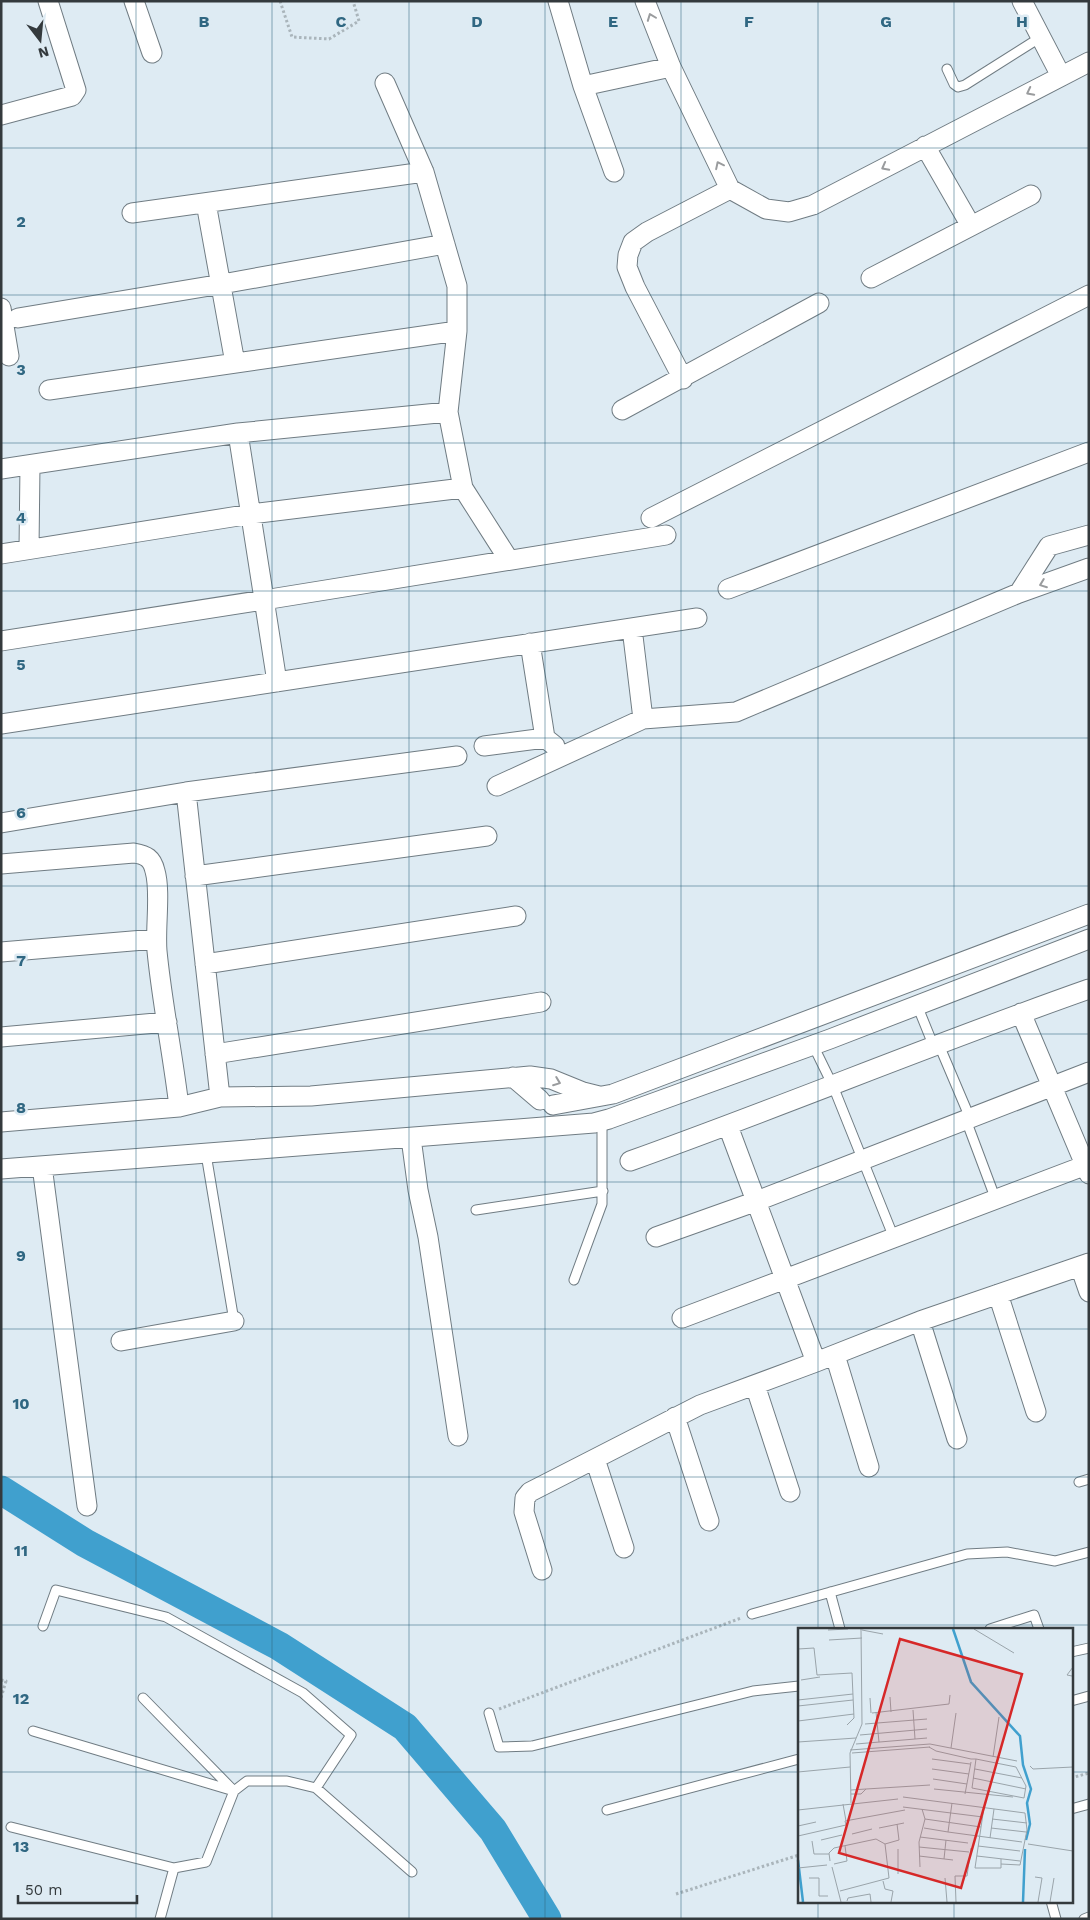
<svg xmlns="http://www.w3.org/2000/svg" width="1090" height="1920" viewBox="0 0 1090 1920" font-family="'Work Sans',sans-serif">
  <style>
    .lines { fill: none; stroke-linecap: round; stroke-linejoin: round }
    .river { stroke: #40a0ce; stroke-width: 29 }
    .lane-casing { stroke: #707c83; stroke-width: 11 }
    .street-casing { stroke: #707c83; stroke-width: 21 }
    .path { stroke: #aab5bb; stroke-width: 3; stroke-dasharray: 2.5 2.5; stroke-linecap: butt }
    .lane { stroke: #fff; stroke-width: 9 }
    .street { stroke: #fff; stroke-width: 19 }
    .oneway { stroke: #9a9c9e }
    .grid { fill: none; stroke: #306782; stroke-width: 1; stroke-opacity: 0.55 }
    .inset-river { fill: none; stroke: #40a0ce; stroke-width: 2.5 }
    .inset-road { fill: none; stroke: #9aa4aa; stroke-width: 1 }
    .view { fill: #d62828; fill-opacity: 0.15; stroke: #d62828; stroke-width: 2.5 }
    .inset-edge { fill: none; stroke: #343a3d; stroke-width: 2.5 }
    .grid-label { font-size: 16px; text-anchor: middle; font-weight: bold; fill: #306782; stroke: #deebf3; stroke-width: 5; stroke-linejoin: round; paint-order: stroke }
  </style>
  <rect width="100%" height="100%" fill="#deebf3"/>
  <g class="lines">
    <path class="river" d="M1,1490l84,53 194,103 126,81 88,103 54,89"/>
    <defs>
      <path id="lane" d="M947,69l7,15 4,3 7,-2 76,-48
        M917,1005l17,42
        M813,1045l20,41 61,152
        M939,1045l31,73
        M966,1120l30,80
        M206,1154l28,167
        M476,1210l127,-19
        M574,1280l28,-76v-83
        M1079,1482l10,-3
        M830,1592l10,37
        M752,1614l215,-60 40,-2 48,9 34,-9
        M43,1626l13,-36 110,27 137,76 48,42 -35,53
        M990,1629l44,-14 5,14
        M1071,1652l18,-4
        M143,1698l91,93 13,-10h40l29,7 96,84
        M1071,1701l18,-5
        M489,1713l10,34 33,-1 221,-55 46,-5
        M33,1731l201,60 -28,71 -32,6
        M1071,1809l18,-5
        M607,1810l192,-51
        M11,1827l163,41 -14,51
        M1051,1901l5,18
        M1084,1919l5,-2"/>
      <path id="street" d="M134,1l18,52
        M558,1l25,85 31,86
        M645,1l26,66 59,122 36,20 23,3 24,-7 276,-143
        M1022,1l39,75
        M385,83l39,89 33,114v45l-9,81 15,76 46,72
        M583,86l88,-19
        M1,115l71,-19 4,-6 -28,-89
        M925,146l46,80
        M206,203l29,160
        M132,213l292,-41
        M871,278l160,-83
        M1,308l8,48
        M18,318l204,-34 223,-40
        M683,379l-48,-92 -8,-20 1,-12 5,-13 14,-10 83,-43
        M49,390l408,-59
        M622,410l197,-107
        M238,433l210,-21
        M1,469l237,-36 39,249
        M651,518l438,-223
        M1089,535l-40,11 -30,47 70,-25
        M29,549l1,-84
        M1,554l250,-40 212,-26
        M728,589l361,-137
        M632,628l11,91
        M1,641l263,-41 402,-65
        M530,643l15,95
        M1,724l696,-106
        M484,746l61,-8 10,8
        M497,786l146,-67 93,-7 283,-119
        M186,792l34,305
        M1,823l185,-31 271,-36
        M1,864l133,-11c12,2 18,5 21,18 6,20 0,57 2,80 5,52 16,104 22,156
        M195,876l292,-40
        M1,952l155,-13
        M205,964l311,-48
        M1021,1013l68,161
        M1,1037l166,-15
        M215,1054l326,-52
        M513,1077l27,23
        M553,1105l60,-11 476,-180
        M1,1122l178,-15 41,-10 91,-1 219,-20 21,3 32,13 16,4
        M728,1126l88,236
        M411,1138l7,52 10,47 30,199
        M630,1161c154,-55 305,-118 459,-172
        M42,1166l45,340
        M1,1169l593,-46 15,-4 221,-80 259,-100
        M656,1237l101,-36 332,-129
        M1080,1266l9,26
        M998,1294l38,118
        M682,1318l407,-154
        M920,1321l37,118
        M121,1341l113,-20
        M835,1355l34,112
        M755,1385l35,107
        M675,1417l34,104
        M595,1459l29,89
        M542,1570l-18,-58 1,-14 5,-6 170,-87 116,-43 104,-41 169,-58"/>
    </defs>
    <use href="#lane" class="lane-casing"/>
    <use href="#street" class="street-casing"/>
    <path class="path" d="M280,1l12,36 37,2 30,-18 -6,-20
      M1,1680l5,1 -5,17
      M499,1709l242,-91
      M1071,1778l18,-5
      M676,1894l123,-39"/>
    <use href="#lane" class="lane"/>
    <use href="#street" class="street"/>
  </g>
  <defs><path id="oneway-chevron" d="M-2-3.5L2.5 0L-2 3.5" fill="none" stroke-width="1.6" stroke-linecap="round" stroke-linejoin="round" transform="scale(1.25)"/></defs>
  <g class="oneway">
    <use href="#oneway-chevron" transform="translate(651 17) rotate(-111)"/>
    <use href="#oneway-chevron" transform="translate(1030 92) rotate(153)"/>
    <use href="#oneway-chevron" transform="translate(719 165) rotate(-116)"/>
    <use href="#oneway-chevron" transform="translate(885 167) rotate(152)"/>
    <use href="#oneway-chevron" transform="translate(1043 584) rotate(159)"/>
    <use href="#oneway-chevron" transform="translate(557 1082) rotate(21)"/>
  </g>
  <path class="grid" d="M136,1v1918M272,1v1918M409,1v1918M545,1v1918M681,1v1918M818,1v1628M954,1v1628M1,148h1088M1,295h1088M1,443h1088M1,591h1088M1,738h1088M1,886h1088M1,1034h1088M1,1182h1088M1,1329h1088M1,1477h1088M1,1625h1088M1,1772h798M1071,1772h18M818,1901v18M954,1901v18"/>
  <g transform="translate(798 1628)">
    <rect width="275" height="275" fill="#deebf3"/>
    <path class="inset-river" d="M155,1l18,53 49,54 3,29 8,24 -4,14 3,21 -4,16M0,232l5,42M225,274l2,-53"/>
    <path class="inset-road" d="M176,1l40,24M30,2l20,-1M64,2l21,4M31,12l33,-2M0,21l16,-1 3,27 35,-2 2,45 -7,7M274,48l-5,-1 6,-8M3,52l19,-3M92,69l1,15M72,70l1,15M0,72l55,-6M0,78l55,-6M115,82l2,29M78,84l3,30M74,85l77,-9 1,-9M0,93l56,-7M67,96l62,-5M62,107l67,-6M0,114l58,-4M58,116l71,-6M131,119l7,4 35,8h5l40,8 10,19 -2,12 -52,-10 4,-29M153,120l5,-35M52,122l80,-6 87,17M54,125l78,-6M195,129l6,-40M134,131l38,5M232,138l3,3 40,-2M134,141l37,5M177,141l47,9M0,144l52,-5M175,150l53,11M135,151l34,5M68,161l64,-4M136,161l79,8M53,162l15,-1 -5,5h-10M167,166l6,-32M105,169l122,16 2,17 -7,35 -19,-1M53,175l-1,-50 12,-29 -1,-95M154,175l-4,29 74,10M45,176l3,17M105,179l80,10M186,179l-9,61h26v-9M0,182l100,-11M127,191l56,8M194,191l35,4M0,198l18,-4M81,200l25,-5M126,200l24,4M193,200l35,4M54,206l20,-5M0,208l48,-11 -1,-4 60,-11M122,209l48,6M192,210l4,-29M23,212l21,-5M14,213l2,13h15M87,216l14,-4 -2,-16M230,216l45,7M180,218l42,5M121,219l50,5M100,221v25M121,228l34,4M179,228l43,5M146,231l2,-19M32,233l-1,-8 5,-5 42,-9 9,5 4,34 -49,13M36,236l13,-3 -2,-15M34,239l9,35M122,239l-1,-25 6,-23 -3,-10M0,240l29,-3M237,249l7,1 -4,24M11,250h10v18h9M147,250l2,24M85,253l2,8 8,2 -2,11M49,273l1,-3 22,-4 1,8M158,274l-1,-26h12l4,-28M252,274l4,-24"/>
    <path class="view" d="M102,11l122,35 -61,214 -122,-35z"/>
    <rect width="275" height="275" class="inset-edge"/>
  </g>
  <g class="grid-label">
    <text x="204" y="27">B</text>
    <text x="341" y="27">C</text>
    <text x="477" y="27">D</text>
    <text x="613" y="27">E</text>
    <text x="749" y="27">F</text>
    <text x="886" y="27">G</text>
    <text x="1022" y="27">H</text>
    <text x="21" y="227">2</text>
    <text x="21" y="375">3</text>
    <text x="21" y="523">4</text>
    <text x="21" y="670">5</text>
    <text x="21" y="818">6</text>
    <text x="21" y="966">7</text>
    <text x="21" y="1113">8</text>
    <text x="21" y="1261">9</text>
    <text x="21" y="1409">10</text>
    <text x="21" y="1556">11</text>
    <text x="21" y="1704">12</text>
    <text x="21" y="1852">13</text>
  </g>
  <rect width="1090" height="1920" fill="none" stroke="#343a3d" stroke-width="5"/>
  <g transform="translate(40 40) rotate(164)" stroke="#deebf3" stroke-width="4" paint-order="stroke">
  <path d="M0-4L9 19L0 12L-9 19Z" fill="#343a3d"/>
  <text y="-8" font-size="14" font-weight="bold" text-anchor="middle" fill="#343a3d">N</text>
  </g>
  <path d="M18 1895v8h119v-8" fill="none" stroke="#343a3d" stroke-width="2.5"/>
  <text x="25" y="1895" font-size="15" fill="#343a3d" stroke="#deebf3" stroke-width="4" paint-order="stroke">50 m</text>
</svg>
